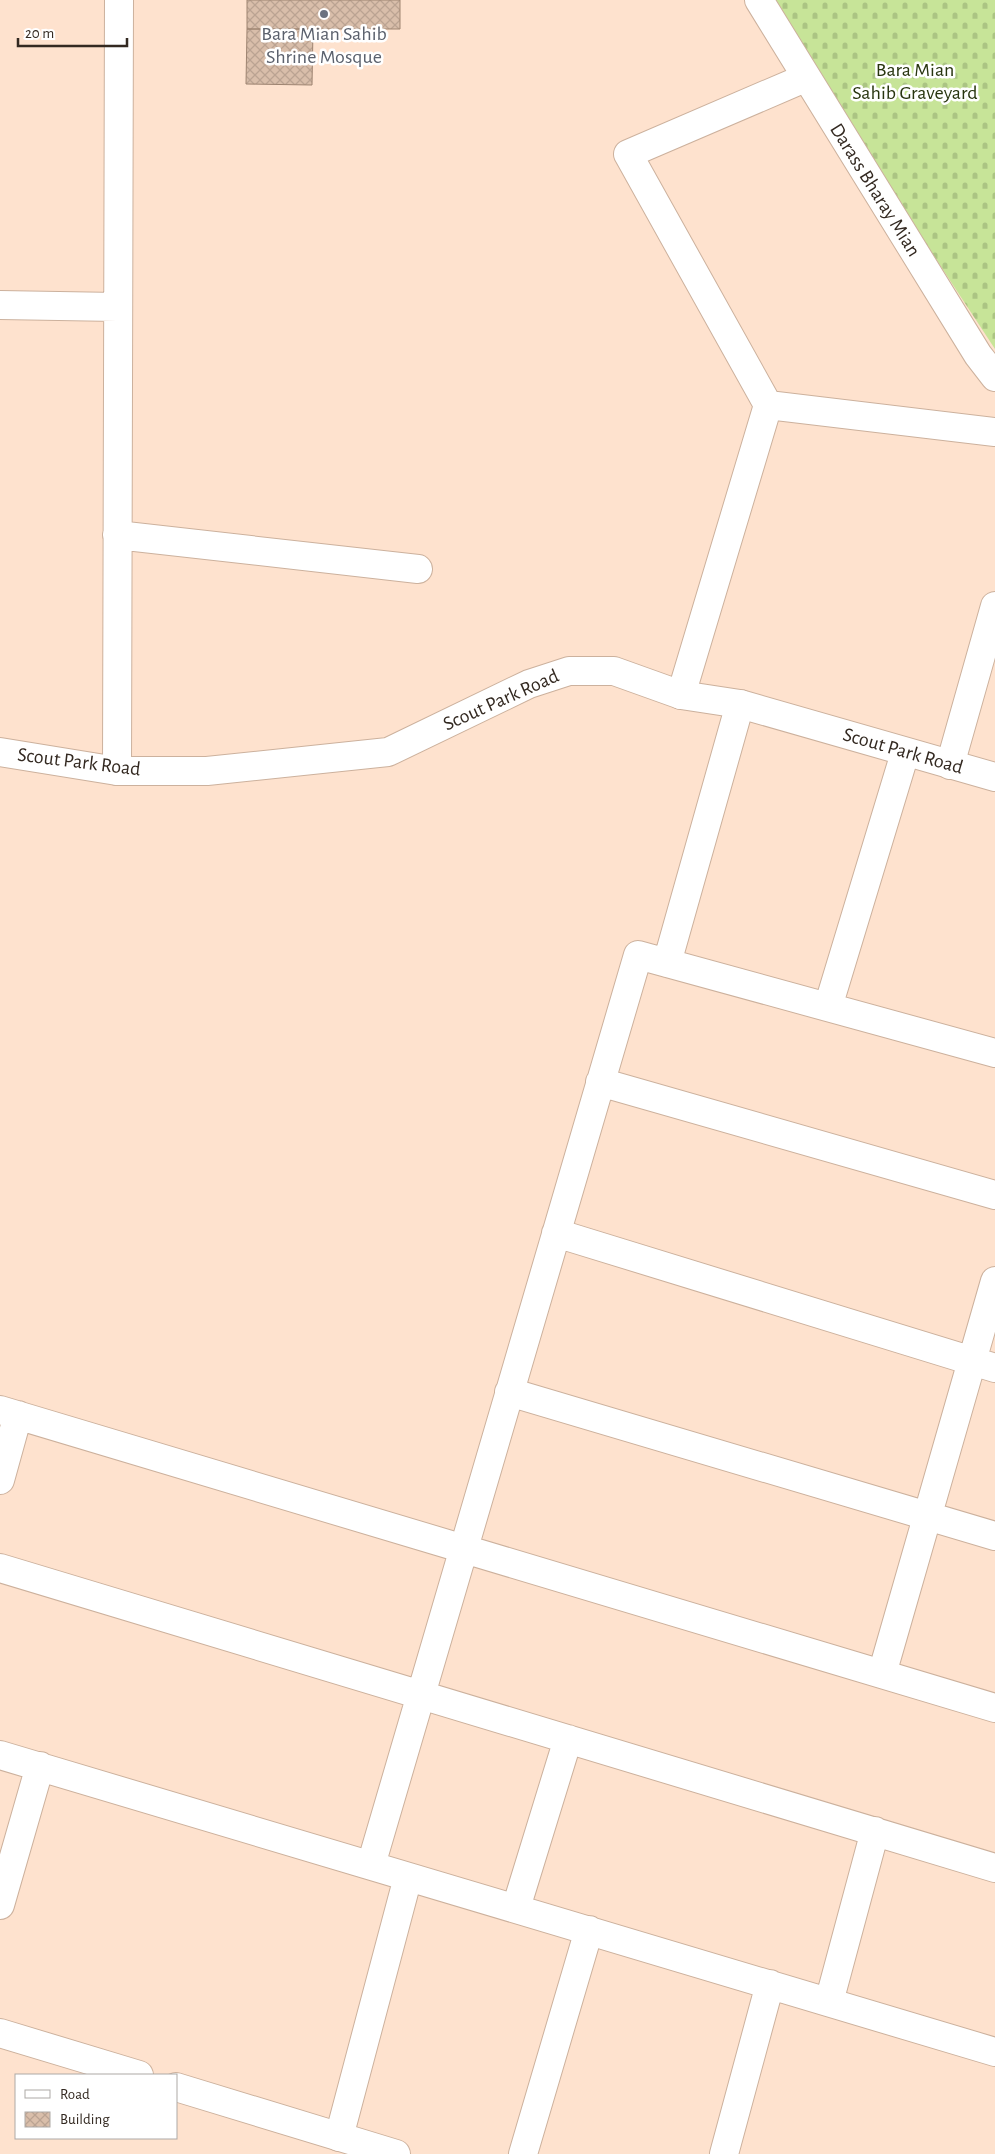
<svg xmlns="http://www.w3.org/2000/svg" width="995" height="2154" viewBox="0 0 995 2154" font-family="'Alegreya Sans',sans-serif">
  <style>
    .cemetery { fill: url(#cemetery-stones) }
    .building { fill: url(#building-cross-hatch); stroke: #9e8471 }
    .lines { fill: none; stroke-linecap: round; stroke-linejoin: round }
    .street-casing { stroke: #ccb19d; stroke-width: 30 }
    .secondary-casing { stroke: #ccb19d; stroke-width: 30 }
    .street { stroke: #fff; stroke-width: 28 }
    .secondary { stroke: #fff; stroke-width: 28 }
    .worship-dot { fill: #6b7280; stroke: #fff; stroke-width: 2 }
    .labels { text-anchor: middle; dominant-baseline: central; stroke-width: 5; stroke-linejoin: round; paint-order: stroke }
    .worship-label { font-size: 20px; fill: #5b616d; stroke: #fff }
    .park-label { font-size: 20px; fill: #28350f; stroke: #fff }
    .street-label { font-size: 20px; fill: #332921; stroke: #fff }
  </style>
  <defs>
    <pattern id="cemetery-stones" width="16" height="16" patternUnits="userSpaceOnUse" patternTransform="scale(1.25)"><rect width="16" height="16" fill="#c7e498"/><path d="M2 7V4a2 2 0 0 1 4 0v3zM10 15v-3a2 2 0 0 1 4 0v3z" fill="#abc483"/></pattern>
    <pattern id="building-cross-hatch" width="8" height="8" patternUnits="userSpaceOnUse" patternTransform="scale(1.25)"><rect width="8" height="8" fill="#d9beaa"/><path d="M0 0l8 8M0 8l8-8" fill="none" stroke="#bba392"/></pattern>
  </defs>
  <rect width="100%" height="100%" fill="#fee2ce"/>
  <path class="cemetery" d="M773,0h222v349l-176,-268z"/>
  <path class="building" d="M247,0h153v29h-153z
    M247,29h66l-1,56 -66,-1z"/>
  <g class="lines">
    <defs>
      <path id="street" d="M805,78l-177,76 140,251 227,27
        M0,305l117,2
        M117,535l301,34
        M681,695l87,-290
        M950,765l45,-159
        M117,771l2,-771
        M667,963l73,-259
        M828,1007l77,-254
        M600,1082l395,113
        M556,1233l439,135
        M509,1392l486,144
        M0,1410l995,298
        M0,1480l18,-65
        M0,1568l995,300
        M882,1674l113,-393
        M0,1755l995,297
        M371,1865l267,-910 357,98
        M0,1905l40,-139
        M516,1908l52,-169
        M829,2002l46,-171
        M339,2137l69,-260
        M523,2154l66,-224
        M724,2154l46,-170"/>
      <path id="secondary" d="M759,0l219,355 17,22
        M0,752l117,19h90l181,-19 141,-68 40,-13h45l67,24 59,9 255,73
        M0,2033l139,42
        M176,2087l220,67"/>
    </defs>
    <use href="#street" class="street-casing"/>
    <use href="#secondary" class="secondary-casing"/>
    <use href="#street" class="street"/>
    <use href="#secondary" class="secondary"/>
  </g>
  <circle class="worship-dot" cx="324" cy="14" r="5"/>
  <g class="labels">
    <g class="worship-label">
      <text x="324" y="34">Bara Mian Sahib<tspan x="324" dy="23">Shrine Mosque</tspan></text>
    </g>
    <g class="park-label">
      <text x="915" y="70">Bara Mian<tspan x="915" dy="23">Sahib Graveyard</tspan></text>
    </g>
    <g class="street-label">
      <text transform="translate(875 190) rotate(58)">Darass Bharay Mian</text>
      <text transform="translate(501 700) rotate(-24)">Scout Park Road</text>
      <text transform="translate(903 751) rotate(16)">Scout Park Road</text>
      <text transform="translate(79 762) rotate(7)">Scout Park Road</text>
    </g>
  </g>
  <rect x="15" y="2074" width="162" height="65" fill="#ffffff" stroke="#ada9a6"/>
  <rect x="25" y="2090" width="25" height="8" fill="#ffffff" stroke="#ada9a6"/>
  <text x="60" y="2099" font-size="15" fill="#332921">Road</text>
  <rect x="25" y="2112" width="25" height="15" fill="url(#building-cross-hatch)" stroke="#ada9a6"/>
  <text x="60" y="2124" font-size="15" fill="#332921">Building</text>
  <path d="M18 38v8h109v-8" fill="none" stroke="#332921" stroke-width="2.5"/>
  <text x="25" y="38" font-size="15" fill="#332921" stroke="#ffffff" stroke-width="4" paint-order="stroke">20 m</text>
</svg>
